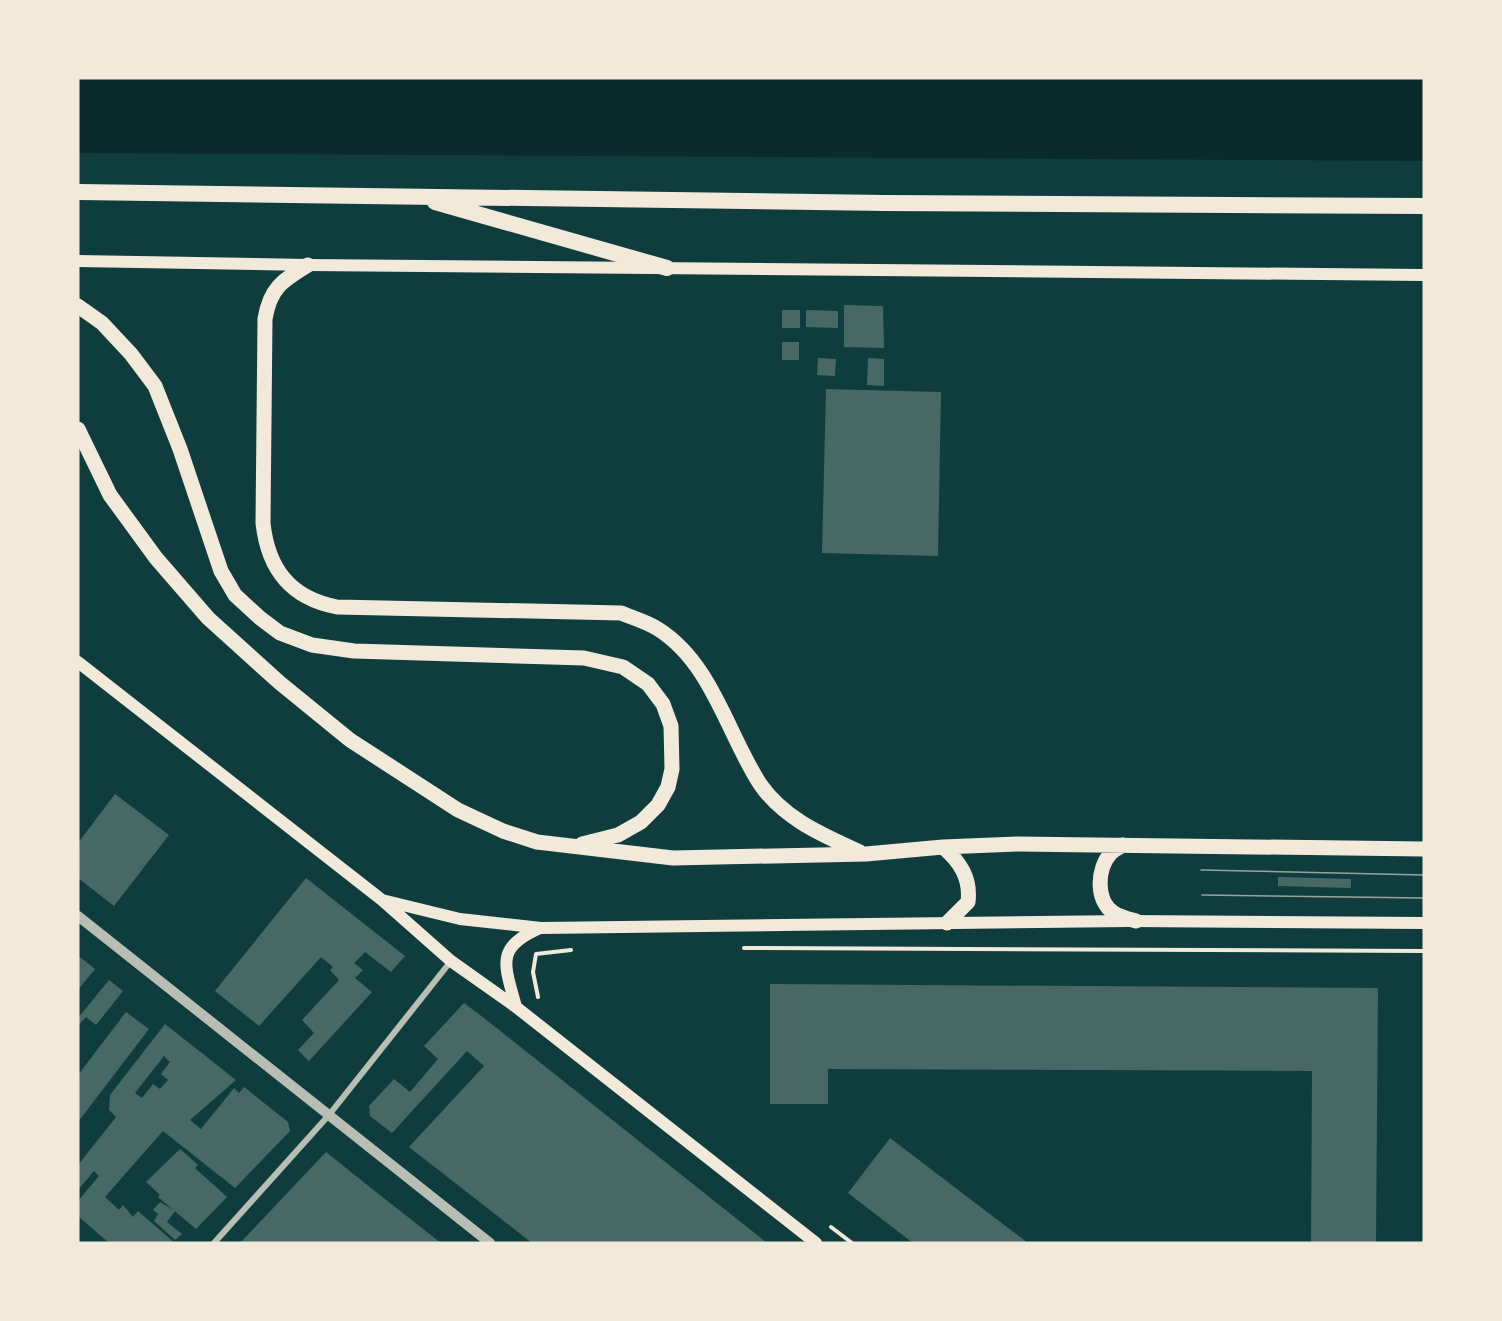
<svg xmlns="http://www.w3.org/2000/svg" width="1502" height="1321" viewBox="0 0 1502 1321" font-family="'Noto Serif',serif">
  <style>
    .water { fill: #0a2a2b }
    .building { fill: #486865; fill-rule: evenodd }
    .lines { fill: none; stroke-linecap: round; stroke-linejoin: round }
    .path { stroke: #f1e9da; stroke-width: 4 }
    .minor { stroke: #b8beb3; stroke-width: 6 }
    .tertiary { stroke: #b8beb3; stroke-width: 10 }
    .secondary { stroke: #f1e9da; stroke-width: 12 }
    .primary { stroke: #f1e9da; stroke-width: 15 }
    .trunk { stroke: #f1e9da; stroke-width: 16 }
    .tram { stroke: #97a49c; stroke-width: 1.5 }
  </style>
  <rect width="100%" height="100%" fill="#0f3d3e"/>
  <path class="water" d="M78,78h1346v83l-1346,-8z"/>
  <path class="building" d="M844,305l39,1 1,42 -40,-1z
    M782,310h18v18h-18z
    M806,310l32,1v17l-32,-1z
    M782,342h17v18h-17z
    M818,358l18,1 -1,17 -18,-1z
    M868,358l16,1v27l-17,-1z
    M826,389l115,3 -3,164 -116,-3z
    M115,794l54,41 -55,71 -36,-28v-35z
    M1278,877l73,2v9l-73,-2z
    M306,878l99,78 -14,16 -26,-20 -11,11 9,7 -8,8 17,14 -63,69 -11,-11 16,-17 -12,-13 37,-40 -9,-10 3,-3 -12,-10 -62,69 -44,-35z
    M80,957l15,12 -17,21v-30z
    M109,980l14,11 -27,34 -10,-8 -8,9v-8z
    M770,984l608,4 -2,255h-65l1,-172 -484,-2v35h-58z
    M464,1003l20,15 283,225h-235l-123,-96 75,-81 -17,-15 -75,82 -22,-17 -1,-10 25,-27 16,13 28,-33 -14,-13z
    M126,1012l23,17 -71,93v-47z
    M165,1024l71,56 -46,40 11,9 33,-41 5,5 5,-6 44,35 2,9 -55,57 -72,-57 -58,66 14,13 4,-5 10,12 5,-6 37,32h-66l-31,-27v-15l21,-25 -5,-5 -16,19v-25l38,-48 -7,-7 1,-15zM164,1056l6,6 -9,12 7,6 -8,9 -7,-5 -11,14 -7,-5z
    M890,1138l138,105h-115l-65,-50z
    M180,1149l18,16 -3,3 32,29 -31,32 -38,-32 2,-2 -14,-13z
    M326,1152l45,36 70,55h-201z
    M160,1202l15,9 -8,11 15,12 -7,6 -21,-19 4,-7 -5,-4z"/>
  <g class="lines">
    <path class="path" d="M744,948l680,3
      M538,997l-5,-25 3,-18 35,-4
      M831,1227l21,16"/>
    <path class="minor" d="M214,1243l115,-128 122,-154"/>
    <path class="tertiary" d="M78,916l412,327"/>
    <path class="secondary" d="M78,261l230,4 1116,10
      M78,662l304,238 69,61 65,46 300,236
      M382,900l78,19 81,9 588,-7 295,2
      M516,1007c-11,-42 -22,-59 24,-79"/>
    <path class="primary" d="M308,265c-26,16 -38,23 -43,54l-2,204c5,46 27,75 74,84l284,6c12,5 26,9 37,16 54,34 69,104 102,155 24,35 63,51 100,68
      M78,306l24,17 29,31 24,32 25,63 41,122 14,24 25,23 20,15 32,12 42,6 230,7 39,9 25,17 15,20 8,22 1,43 -4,18 -10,18 -17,17 -23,13 -36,9
      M78,429l32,66 46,63 52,60 72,65 70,57 108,70 45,21 34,11 136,16 193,-4 77,-7 74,-3 407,5
      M1123,845c-3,2 -9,5 -12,8 -14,15 -16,48 3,60 6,4 15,6 22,8
      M943,847c17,15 28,31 25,55l-21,21"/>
    <path class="trunk" d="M78,192l807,11 539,3
      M435,202l232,66"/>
    <path class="tram" d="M1201,870l223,5
      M1202,895l222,3"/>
  </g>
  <rect width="1502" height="1321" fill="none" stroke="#f1e9da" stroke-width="159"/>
</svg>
